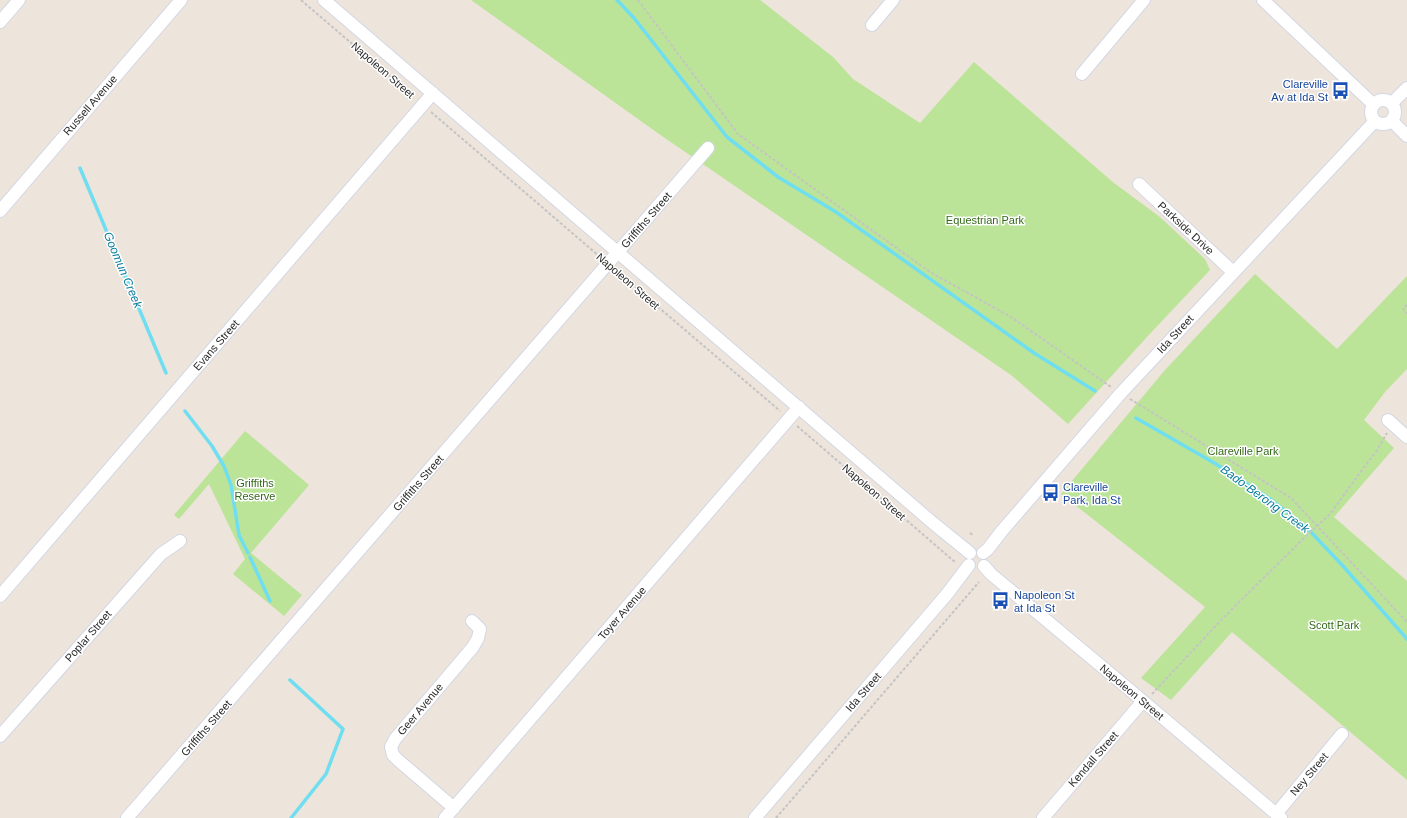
<svg xmlns="http://www.w3.org/2000/svg" width="1407" height="818" viewBox="0 0 1407 818" font-family="Arial,sans-serif">
  <style>
    .green { fill: #bbe498 }
    .lines { fill: none; stroke-linecap: round; stroke-linejoin: round }
    .stream { stroke: #6edef0; stroke-width: 3.5 }
    .minor-casing { stroke: #d2d7e4; stroke-width: 14 }
    .path { stroke: #c4c4c4; stroke-width: 2; stroke-dasharray: 3 2; stroke-linecap: butt }
    .minor { stroke: #fff; stroke-width: 12 }
    .labels { text-anchor: middle; dominant-baseline: central; stroke-width: 3; stroke-linejoin: round; paint-order: stroke }
    .street-label { font-size: 11px; fill: #2b2b2b; stroke: #fff }
    .transit-label { font-size: 11px; fill: #164399; stroke: #fff; text-anchor: start }
    .park-label { font-size: 11px; fill: #346919; stroke: #fff }
    .water-label { font-size: 12px; font-style: italic; fill: #0b7e9e; stroke: #fff }
  </style>
  <rect width="100%" height="100%" fill="#ede4dc"/>
  <path class="green" d="M471,0h289l73,57 20,22 67,44 54,-61 140,121 46,34 45,42 5,11 -64,68 -78,86 -57,-49 -352,-241z
    M1255,274l82,75 70,-73v93l-22,23 -21,28 30,28 -60,69 73,64v199l-175,-148 -61,68 -30,-22 64,-71 -144,-113 104,-124z
    M245,431l64,54 -58,68 51,42 -18,21 -51,-42 12,-15 -36,-75 -30,35 -5,-4z"/>
  <g class="lines">
    <path class="stream" d="M617,0l17,18 93,119 51,40 58,35 198,141 61,38
      M80,168l86,205
      M185,411l27,35 12,20 7,19 8,50 9,18
      M1136,418l80,46 54,35 37,29 36,38 64,73
      M250,557l20,44
      M290,680l53,49 -17,45 -35,44"/>
    <defs>
      <path id="minor" d="M324,0l609,523 37,30
        M1263,0l111,105
        M0,22l19,-22
        M872,25l21,-25
        M1082,74l62,-74
        M1371 112a12 12 0 1 1 24 0a12 12 0 1 1-24 0Z
        M1392,103l15,-15
        M1392,121l15,15
        M1139,184l94,88
        M0,211l181,-211
        M1388,420l19,17
        M983,553l5,-4 13,-17 120,-139 254,-272
        M984,566l7,8 152,127 138,117
        M0,596l433,-503
        M0,736l161,-182 19,-13
        M454,808l-56,-48 -5,-5 -2,-8 4,-8 78,-92 5,-9 2,-9 -8,-8
        M1276,814l66,-80
        M127,818l581,-670
        M445,818l354,-411
        M755,818l192,-224 22,-29
        M1043,818l100,-117"/>
    </defs>
    <use href="#minor" class="minor-casing"/>
    <path class="path" d="M301,0l113,97
      M638,0l100,134 192,138 81,45 100,70
      M431,112l168,144
      M616,271l164,140
      M1407,305l-4,3 2,4 2,1
      M1130,399l161,99 116,124
      M797,426l158,136
      M970,533l4,3
      M1152,694l71,-76 81,-80 27,-25 17,-24 29,-39 10,-17
      M776,818l203,-236"/>
    <use href="#minor" class="minor"/>
  </g>
  <defs>
    <symbol id="bus-bare" viewBox="-9 -9 18 18"><path d="M-5-6H5V4H4V6H2V4H-2V6H-4V4H-5ZM-3.5-4V0h7V-4ZM-3.5 1.2v1.5H-2V1.2ZM2 1.2v1.5H3.5V1.2Z" fill="#1a4fb4" stroke="#fff" stroke-width="2.5" paint-order="stroke"/></symbol>
  </defs>
  <g fill-rule="evenodd">
    <use href="#bus-bare" x="1328" y="78" width="25" height="25"/>
    <use href="#bus-bare" x="1038" y="480" width="25" height="25"/>
    <use href="#bus-bare" x="988" y="588" width="25" height="25"/>
  </g>
  <g class="labels">
    <g class="street-label">
      <text transform="translate(383 70) rotate(41)">Napoleon Street</text>
      <text transform="translate(90 105) rotate(-49)">Russell Avenue</text>
      <text transform="translate(646 220) rotate(-49)">Griffiths Street</text>
      <text transform="translate(1186 228) rotate(43)">Parkside Drive</text>
      <text transform="translate(628 281) rotate(41)">Napoleon Street</text>
      <text transform="translate(1175 334) rotate(-47)">Ida Street</text>
      <text transform="translate(216 345) rotate(-49)">Evans Street</text>
      <text transform="translate(418 483) rotate(-49)">Griffiths Street</text>
      <text transform="translate(874 492) rotate(41)">Napoleon Street</text>
      <text transform="translate(622 613) rotate(-49)">Toyer Avenue</text>
      <text transform="translate(88 636) rotate(-49)">Poplar Street</text>
      <text transform="translate(863 692) rotate(-49)">Ida Street</text>
      <text transform="translate(1132 692) rotate(40)">Napoleon Street</text>
      <text transform="translate(420 709) rotate(-50)">Geer Avenue</text>
      <text transform="translate(206 728) rotate(-49)">Griffiths Street</text>
      <text transform="translate(1093 759) rotate(-49)">Kendall Street</text>
      <text transform="translate(1309 774) rotate(-50)">Ney Street</text>
    </g>
    <g class="transit-label">
      <text x="1328" y="84" text-anchor="end">Clareville<tspan x="1328" dy="13">Av at Ida St</tspan></text>
      <text x="1063" y="487">Clareville<tspan x="1063" dy="13">Park, Ida St</tspan></text>
      <text x="1014" y="595">Napoleon St<tspan x="1014" dy="13">at Ida St</tspan></text>
    </g>
    <g class="park-label">
      <text x="985" y="220">Equestrian Park</text>
      <text x="1243" y="451">Clareville Park</text>
      <text x="255" y="483">Griffiths<tspan x="255" dy="13">Reserve</tspan></text>
      <text x="1334" y="625">Scott Park</text>
    </g>
    <g class="water-label">
      <text transform="translate(123 270) rotate(67)">Goomun Creek</text>
      <text transform="translate(1265 499) rotate(36)">Bado-Berong Creek</text>
    </g>
  </g>
</svg>
